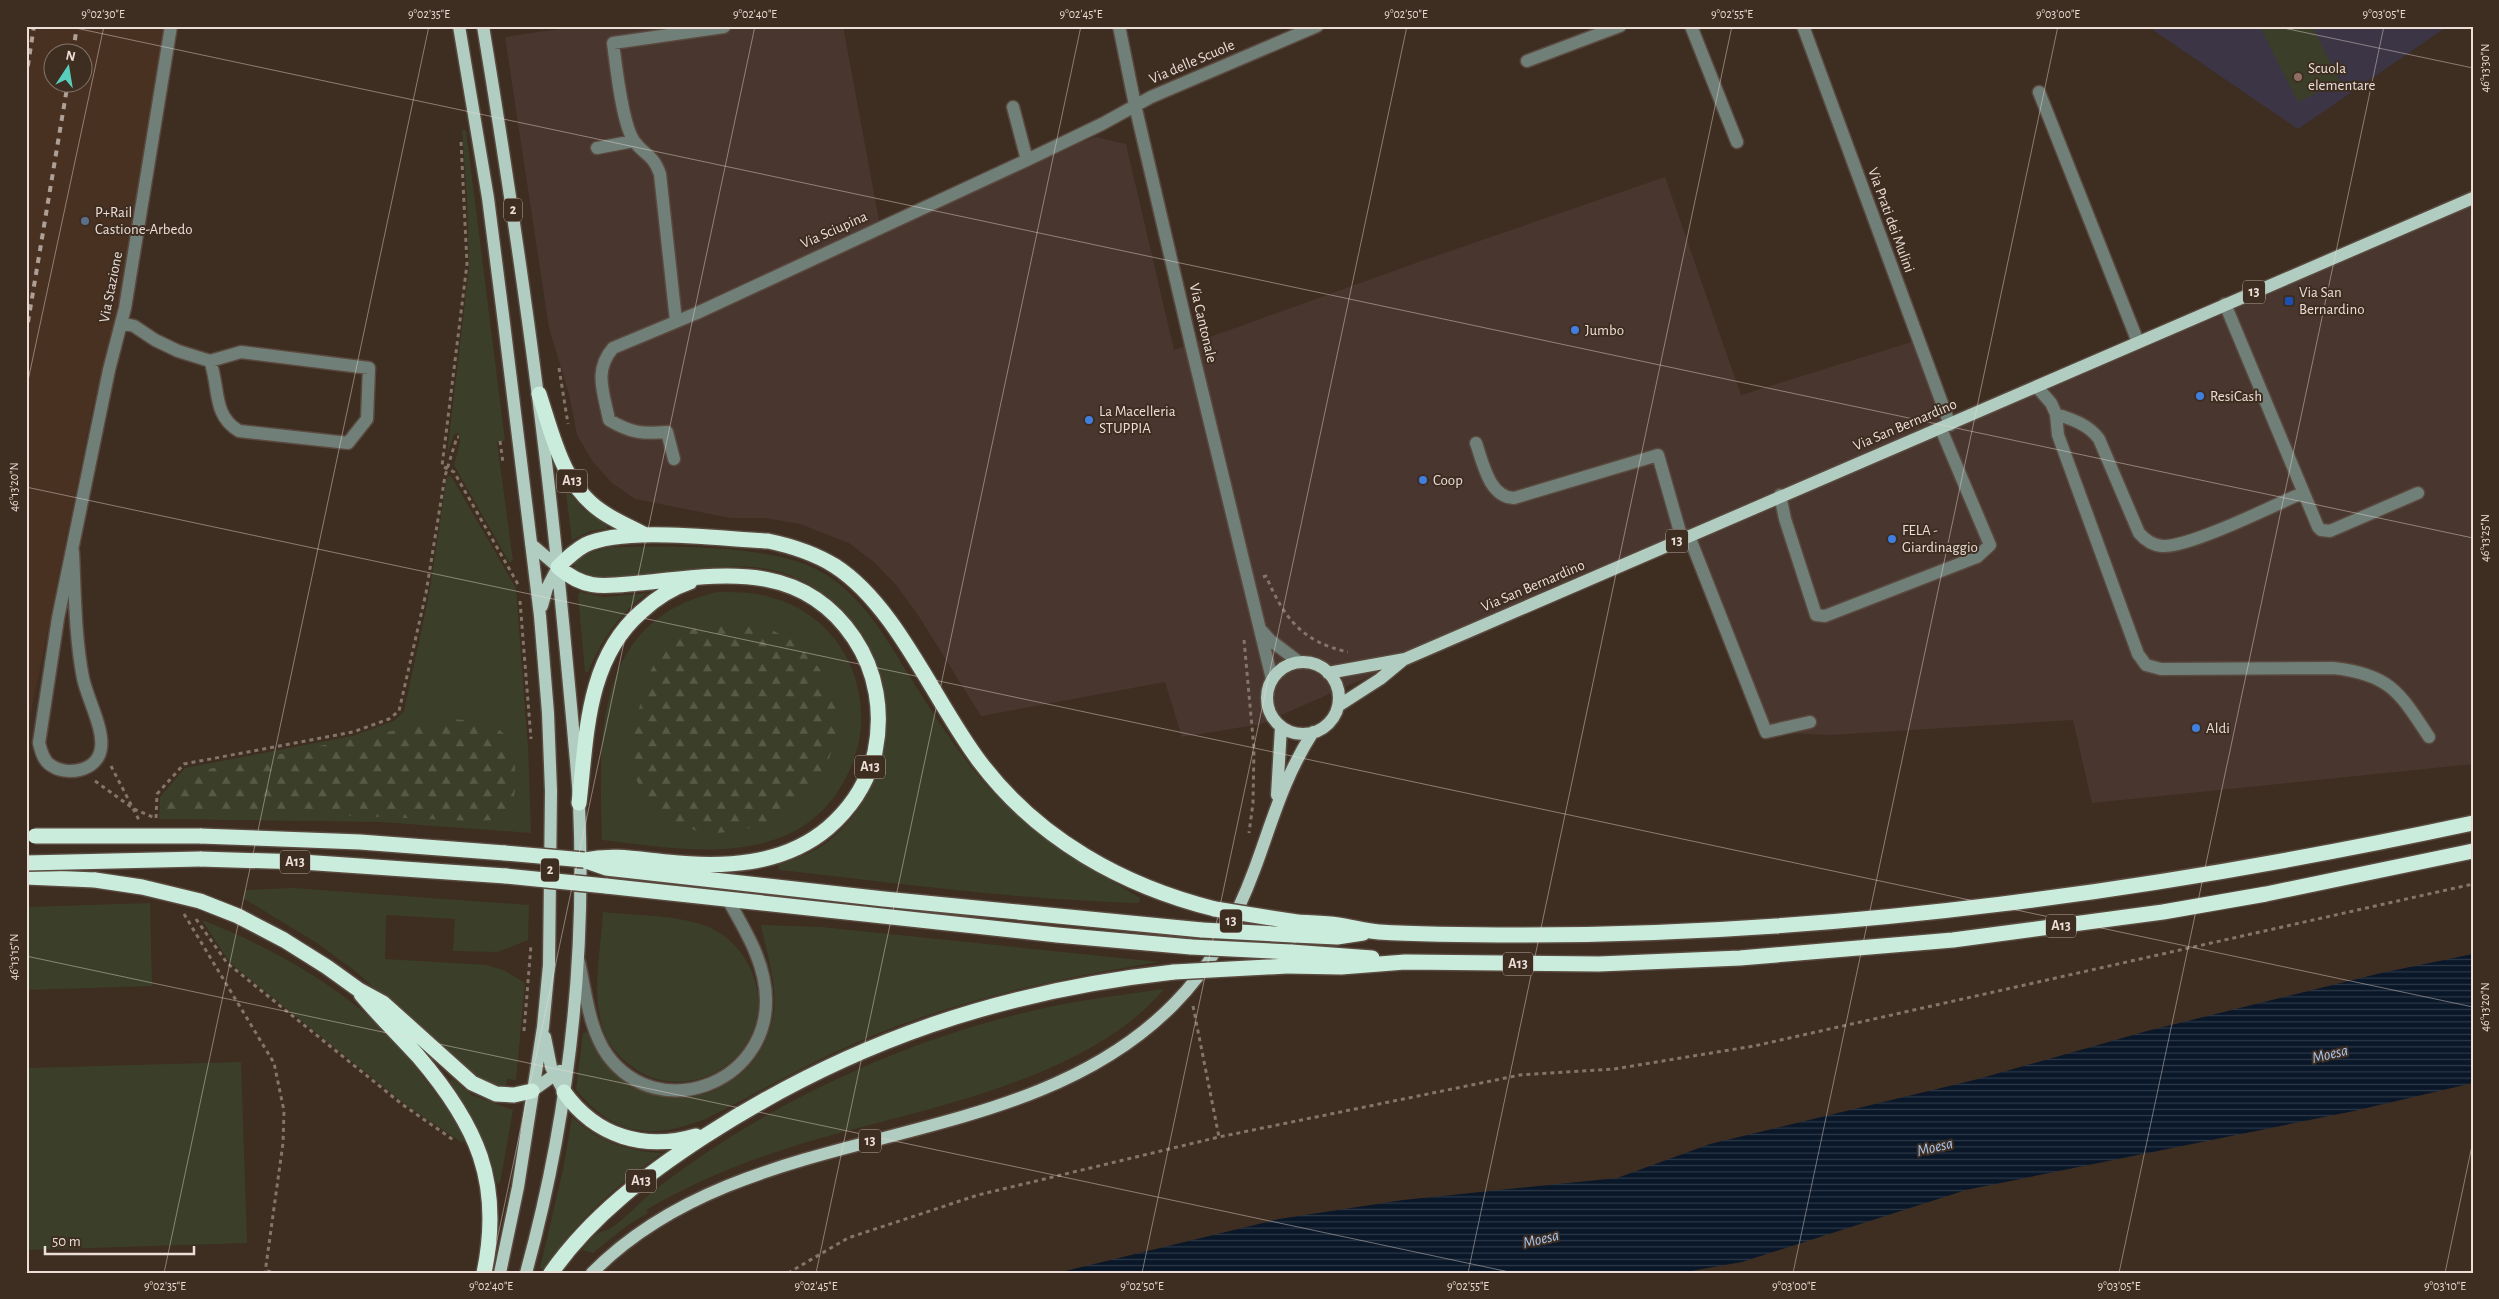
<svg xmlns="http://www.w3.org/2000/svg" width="2499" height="1299" viewBox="0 0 2499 1299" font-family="'Alegreya Sans',sans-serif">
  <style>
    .commercial { fill: #49372f }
    .education { fill: #3c3546 }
    .built { fill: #493122; fill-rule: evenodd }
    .green { fill: #3b3f29 }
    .forest { fill: url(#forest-firs) }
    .water { fill: url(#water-rules) }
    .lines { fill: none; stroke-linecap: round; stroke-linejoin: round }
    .minor-casing { stroke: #5a493e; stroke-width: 15 }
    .major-casing { stroke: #5a493e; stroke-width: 15 }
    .highway-casing { stroke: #5a493e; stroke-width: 18 }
    .path { stroke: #84756b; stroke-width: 3; stroke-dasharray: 4 4; stroke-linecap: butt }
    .minor { stroke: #717f79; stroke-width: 12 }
    .major { stroke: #b1cdc1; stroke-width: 12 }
    .highway { stroke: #caecdd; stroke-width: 15 }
    .rail { stroke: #aea097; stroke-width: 4; stroke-dasharray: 6 6; stroke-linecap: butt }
    .highway-bridge-casing { stroke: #5a493e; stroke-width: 18; stroke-linecap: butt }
    .highway-bridge { stroke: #caecdd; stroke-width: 15 }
    .ticks { fill: none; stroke: #eaded7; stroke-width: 1; stroke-opacity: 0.45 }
    .education-dot { fill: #8d6e63; stroke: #3e2d21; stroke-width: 2 }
    .service-dot { fill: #5c6f8a; stroke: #3e2d21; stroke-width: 2 }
    .transit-dot { fill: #1a4fb4; stroke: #3e2d21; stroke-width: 2 }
    .shop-dot { fill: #3f7fe0; stroke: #3e2d21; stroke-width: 2 }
    .labels { text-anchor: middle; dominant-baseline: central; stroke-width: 4; stroke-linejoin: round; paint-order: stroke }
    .shield { fill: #3e2d21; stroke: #b6a9a0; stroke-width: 1 }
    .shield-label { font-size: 14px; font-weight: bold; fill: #eaded7 }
    .street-label { font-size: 15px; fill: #eaded7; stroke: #3e2d21 }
    .poi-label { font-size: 15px; fill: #eaded7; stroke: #3e2d21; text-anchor: start }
    .water-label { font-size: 16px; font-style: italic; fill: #a6c7f2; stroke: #3e2d21 }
    .neatline { fill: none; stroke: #eaded7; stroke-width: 2 }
    .ticks-label { font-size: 12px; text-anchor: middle; fill: #eaded7 }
  </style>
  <defs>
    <pattern id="forest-firs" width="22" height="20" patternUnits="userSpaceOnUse" patternTransform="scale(1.25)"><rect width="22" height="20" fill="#3b3f29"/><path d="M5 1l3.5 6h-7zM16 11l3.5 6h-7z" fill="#585a47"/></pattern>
    <pattern id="water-rules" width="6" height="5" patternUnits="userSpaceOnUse" patternTransform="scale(1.25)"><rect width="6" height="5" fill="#091729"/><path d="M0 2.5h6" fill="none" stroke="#2d3847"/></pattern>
  </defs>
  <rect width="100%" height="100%" fill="#3e2d21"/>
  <path class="commercial" d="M580,26h263l37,200 147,-66 69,-23 30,7 48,206 253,-91 238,-82 76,218 177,-55 32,85 523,-227v566l-381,39 -19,-83 -242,15 -65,-3 -77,-196 -428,188 -79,13 -17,-55 -184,34 -61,-98 -23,-32 -22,-23 -26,-20 -49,-19 -35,-6h-35l-95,-19 -23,-16 -19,-21 -16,-27 -8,-41 -20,-66 -44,-291z"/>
  <path class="education" d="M2147,26h301l-150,103z"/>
  <path class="built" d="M26,26h145l-54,304 -22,67 -69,340zM52,52h30v30h-30z"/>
  <path class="green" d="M2312,26l28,55 -42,21 -38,-75z
    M462,130h4l39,311 -8,1 16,119 -4,1 -55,-97 6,-23 -1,-9 -5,1 -7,21 22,-187 -2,-68z
    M451,476l65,112 12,160 3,85 -150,-11 -222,-3 1,-22 25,-29 167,-32 42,-15 10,-10 25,-116 17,-113 1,-5z
    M568,492l16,18 23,15v4l-16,2 -19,9 -6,-47z
    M614,547c55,-1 154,-2 202,22 47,24 72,73 99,116 20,32 41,64 65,93 43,52 103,85 160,120l-1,5c-121,-3 -240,-20 -360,-33l-1,-5c17,-6 36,-12 51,-24 89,-74 73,-217 -35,-264 -39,-17 -78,-9 -119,-5 -23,3 -46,4 -69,6l-12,-1 -19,-6 -1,-9c13,-8 25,-14 40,-15z
    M580,592l24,5 44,-4c-28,19 -47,48 -60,79h-3l-7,-77z
    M717,592c19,0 38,0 56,6 73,20 108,103 77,171 -12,27 -30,49 -57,63 -59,29 -129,15 -191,8 -3,-103 -9,-219 115,-248z
    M293,888l236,17 -1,35 -30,12 -45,-1 2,-32 -69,-4 -1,44 101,6 18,5 21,13 -9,97 -9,-1 -1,7 -16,-2 -18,-10 -117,-103 -38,-28 -74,-45 2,-8z
    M150,903l2,83 -126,4v-83z
    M603,912c34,4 76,2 108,16 19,9 35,27 42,47 28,76 -64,141 -127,87 -10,-9 -19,-20 -23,-33 -12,-36 -2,-80 0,-117z
    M202,920c62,24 133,62 180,109 19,19 35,40 51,61 12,17 24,32 33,51l-5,1 -55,-37 -171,-138 -9,-10z
    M761,925l60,2 339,35c-110,17 -219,41 -320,88 -46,21 -90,47 -135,69 -54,21 -90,17 -129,-29l7,-57 4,-1c5,11 10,23 19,33 53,59 148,34 166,-43 8,-31 -5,-67 -11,-97z
    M1164,989c-78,93 -245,120 -357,153 -56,17 -110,38 -161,68l2,3 -19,11 -36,29 -11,-3c4,-5 9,-13 15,-16 4,-3 10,-3 14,-6 14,-9 27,-24 40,-35 104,-82 236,-146 364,-178 49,-13 99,-19 149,-26z
    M241,1062l6,181 -221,7v-182z
    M453,1079l19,16 41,15 -13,73 -3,1c-9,-39 -25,-70 -48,-103z
    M572,1117c27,25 54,34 90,36 -46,33 -87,68 -118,117l-4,-2 23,-98z"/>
  <path class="forest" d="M731,623l37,5 31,16 20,24 16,30 4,29 -10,32 -11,21 -22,25 -24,16 -33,10 -35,3 -26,-11 -34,-28 -10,-20 -4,-32 17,-65 18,-35 31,-15z
    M450,719c39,2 65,6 65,52 1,19 1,27 -10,44l-13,5 -17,1 -210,-9 -92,1 -6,-4 -1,-13 17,-19 11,-5z"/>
  <path class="water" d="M2473,954v129l-119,28 -388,79 -224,72 -62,11h-623l222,-54 124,-19 214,-22 93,-34 268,-65 169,-48 234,-58z"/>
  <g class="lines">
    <defs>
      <path id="minor" d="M1119,26l16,79 57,244 80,330
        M1691,26l46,116
        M1803,26l147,399
        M1527,61l93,-35
        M2039,92l99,250
        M1013,107l14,53
        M597,148l37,-7
        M2225,304l93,223 3,3 9,1 88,-38
        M676,321l-16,-147c-7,-20 -16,-19 -26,-33 -12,-17 -18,-76 -21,-98l111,-16
        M121,323l13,3 21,14 23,11 32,10 31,-9 128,16 -2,51 -19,24 -109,-12c-27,-16 -19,-43 -29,-70
        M2037,387l14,16 5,11 2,21 80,219 8,11 15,4 172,-1c57,6 67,25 96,69
        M2056,414c17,6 32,10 43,25l40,94c6,7 13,12 23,13 26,2 111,-40 140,-53
        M1476,443c7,20 13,54 38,55l144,-43 24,84
        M674,459l-7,-27c-25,2 -36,1 -58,-12 -5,-27 -16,-49 4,-72l84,-35 330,-153 75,-36 49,-27 166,-71
        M1780,495l5,24 31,96 9,1 152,-59 13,-12 -49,-116
        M1689,536l77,196 44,-10
        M73,552c2,42 2,85 10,126 4,20 21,50 18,70 -3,24 -36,29 -52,16 -6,-5 -8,-13 -10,-21l19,-125 51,-248 16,-62 46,-282
        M1260,629l10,11 29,22
        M579,962c7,31 10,68 29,94 51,68 159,28 158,-56 0,-37 -21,-70 -39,-102"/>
      <path id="major" d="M459,26l29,172 16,125 36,293 8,97 3,78 -2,174 -6,62 -25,160 -18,86
        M483,26c28,169 53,337 71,507 7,65 13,130 19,195 2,25 5,50 6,76 7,158 -11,316 -53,469
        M531,544l27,23
        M542,606l5,-18 11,-21
        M1267 698a36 36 0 1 1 72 0a36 36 0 1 1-72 0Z
        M1328,673l77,-14 1068,-461
        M1338,706l42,-27 23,-19
        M1277,795l4,-68
        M545,1037l6,30 13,25
        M532,1091l28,-20
        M592,1273c156,-159 427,-111 582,-269 37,-37 63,-87 81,-136 18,-49 29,-91 58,-136"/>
      <path id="highway" d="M539,394c14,42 23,90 62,117 14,10 30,16 44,24
        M579,803c8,-68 7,-143 62,-191 14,-13 31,-24 49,-30
        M200,836l160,6 145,11
        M200,859l102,3 204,14
        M584,860c30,-6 53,-1 83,2 55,6 116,4 161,-34 23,-20 40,-46 47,-76 8,-39 2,-80 -21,-114 -53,-79 -133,-63 -215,-55 -34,3 -53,8 -81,-16 8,-8 16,-16 27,-22 40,-19 136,-6 183,-4 24,5 46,12 67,25 62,40 100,137 145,196 58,77 143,124 235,147
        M586,861l20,7 278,31 318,31
        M26,877l69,3
        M606,886l451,49 134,12
        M200,901l38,15 46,24 43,27 32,23 24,13 89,80 24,11 18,1 18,-4
        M1297,922c13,1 28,1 41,3 14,2 28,6 41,7 48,3 96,3 143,3 321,0 638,-45 951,-112
        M1294,935l43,2 26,-4
        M1291,952l81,6
        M1287,966l54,1 64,-5 194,2 141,-6 213,-18 210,-28 103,-18 207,-43
        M361,994c18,22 38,41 57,62 59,69 85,126 66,217
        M564,1092c32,45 81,59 132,44
        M551,1273c40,-57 97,-100 154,-137 147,-95 296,-145 469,-164"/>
    </defs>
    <use href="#minor" class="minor-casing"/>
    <use href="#major" class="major-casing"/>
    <use href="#highway" class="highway-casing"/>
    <path class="path" d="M461,142l6,122 -25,202 12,6 65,114
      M559,368l9,56
      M500,441l3,22
      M1263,577l3,-1c18,42 36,66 82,76
      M520,601l11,138
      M1244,640l10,109 -1,54 -4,30
      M111,766l28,54
      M95,781l39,28 21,9
      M156,818l1,-24 27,-30 169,-32 36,-13 10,-8 27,-118 19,-117 12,-39h2
      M184,914l90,149 10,48 -1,32 -18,130
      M196,919l31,44 176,142 52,36
      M1193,1006l26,131
      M524,1031l7,-86
      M267,1271l10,2
      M788,1273l60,-35 130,-43 241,-58 301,-62 94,-6 140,-23 719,-162"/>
    <use href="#minor" class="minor"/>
    <use href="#major" class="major"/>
    <use href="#highway" class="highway"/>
    <path class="rail" d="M73,52l4,-26
      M26,78l8,-52
      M26,334l42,-252"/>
    <defs>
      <path id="highway-bridge" d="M35,836h165
        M505,853l79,7
        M26,863l174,-4
        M506,876l100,10
        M95,880l47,7 58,14
        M1215,909l82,13
        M1202,930l92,5
        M1191,947l100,5
        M1174,972l113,-6"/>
    </defs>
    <use href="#highway-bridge" class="highway-bridge-casing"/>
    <use href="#highway-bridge" class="highway-bridge"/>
  </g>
  <path class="ticks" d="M66,26l2407,512M2274,26l199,42M26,390l78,-364M26,487l2447,520M26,956l1488,317M164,1273l265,-1247M490,1273l265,-1247M816,1273l265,-1247M1142,1273l265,-1247M1468,1273l264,-1247M1793,1273l265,-1247M2119,1273l265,-1247M2445,1273l28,-132"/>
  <circle class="education-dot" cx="2298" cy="77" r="5"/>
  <circle class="service-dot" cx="85" cy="221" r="5"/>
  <rect class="transit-dot" x="2284" y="296" width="10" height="10" rx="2.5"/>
  <g class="shop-dot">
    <circle cx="1575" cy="330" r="5"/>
    <circle cx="2200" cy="396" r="5"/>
    <circle cx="1089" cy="420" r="5"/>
    <circle cx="1423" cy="480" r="5"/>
    <circle cx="1892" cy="539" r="5"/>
    <circle cx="2196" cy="728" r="5"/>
  </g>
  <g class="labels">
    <g class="shield">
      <rect x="504" y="198.5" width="18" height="23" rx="4"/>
      <rect x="2243" y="280.5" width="22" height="23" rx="4"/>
      <rect x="557" y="469.5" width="30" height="23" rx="4"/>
      <rect x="1666" y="529.5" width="22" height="23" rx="4"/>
      <rect x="855" y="755.5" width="30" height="23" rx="4"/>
      <rect x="280" y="850.5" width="30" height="23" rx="4"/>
      <rect x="541" y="858.5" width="18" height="23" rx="4"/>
      <rect x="1220" y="909.5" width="22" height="23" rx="4"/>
      <rect x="2046" y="914.5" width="30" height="23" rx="4"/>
      <rect x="1503" y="952.5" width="30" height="23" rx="4"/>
      <rect x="859" y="1129.5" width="22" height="23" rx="4"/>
      <rect x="626" y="1169.5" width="30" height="23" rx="4"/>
    </g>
    <g class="shield-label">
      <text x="513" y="210">2</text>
      <text x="2254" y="292">13</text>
      <text x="572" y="481">A13</text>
      <text x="1677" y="541">13</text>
      <text x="870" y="767">A13</text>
      <text x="295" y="862">A13</text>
      <text x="550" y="870">2</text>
      <text x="1231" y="921">13</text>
      <text x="2061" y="926">A13</text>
      <text x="1518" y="964">A13</text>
      <text x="870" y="1141">13</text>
      <text x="641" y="1181">A13</text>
    </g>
    <g class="street-label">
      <text transform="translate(1192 62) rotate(-23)">Via delle Scuole</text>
      <text transform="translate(1891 220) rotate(70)">Via Prati dei Mulini</text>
      <text transform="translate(834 230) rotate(-24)">Via Sciupina</text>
      <text transform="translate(111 287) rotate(-79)">Via Stazione</text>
      <text transform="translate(1203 323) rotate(77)">Via Cantonale</text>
      <text transform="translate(1905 425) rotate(-23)">Via San Bernardino</text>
      <text transform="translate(1533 586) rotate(-23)">Via San Bernardino</text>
    </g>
    <g class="poi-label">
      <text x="2308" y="68">Scuola<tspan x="2308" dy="17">elementare</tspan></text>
      <text x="95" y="212">P+Rail<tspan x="95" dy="17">Castione-Arbedo</tspan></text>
      <text x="2299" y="292">Via San<tspan x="2299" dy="17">Bernardino</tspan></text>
      <text x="1585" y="330">Jumbo</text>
      <text x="2210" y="396">ResiCash</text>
      <text x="1099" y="411">La Macelleria<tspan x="1099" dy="17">STUPPIA</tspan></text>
      <text x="1433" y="480">Coop</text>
      <text x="1902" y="530">FELA -<tspan x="1902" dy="17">Giardinaggio</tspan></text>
      <text x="2206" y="728">Aldi</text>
    </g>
    <g class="water-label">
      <text transform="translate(2330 1054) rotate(-13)">Moesa</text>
      <text transform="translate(1935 1147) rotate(-13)">Moesa</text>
      <text transform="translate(1541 1239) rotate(-13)">Moesa</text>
    </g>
  </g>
  <rect width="2499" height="1299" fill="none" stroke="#3e2d21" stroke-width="55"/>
  <g transform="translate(68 68) rotate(12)"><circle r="24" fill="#3e2d21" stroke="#83746a"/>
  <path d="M0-4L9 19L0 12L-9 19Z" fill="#5acebd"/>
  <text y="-8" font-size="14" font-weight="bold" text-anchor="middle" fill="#eaded7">N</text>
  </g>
  <path d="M45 1246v8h149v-8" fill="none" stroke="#eaded7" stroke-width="2.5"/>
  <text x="52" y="1246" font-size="15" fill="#eaded7" stroke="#3e2d21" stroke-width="4" paint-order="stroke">50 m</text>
  <rect x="28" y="28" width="2444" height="1244" class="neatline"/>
  <g class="ticks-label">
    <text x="103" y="18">9°02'30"E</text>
    <text x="429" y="18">9°02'35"E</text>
    <text x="755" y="18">9°02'40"E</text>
    <text x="1081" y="18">9°02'45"E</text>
    <text x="1406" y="18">9°02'50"E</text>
    <text x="1732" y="18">9°02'55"E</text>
    <text x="2058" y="18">9°03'00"E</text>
    <text x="2384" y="18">9°03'05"E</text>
    <text transform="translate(2485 68) rotate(-90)" y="4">46°13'30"N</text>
    <text transform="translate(14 487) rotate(-90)" y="4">46°13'20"N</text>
    <text transform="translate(2485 538) rotate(-90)" y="4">46°13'25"N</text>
    <text transform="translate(14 957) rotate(-90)" y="4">46°13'15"N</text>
    <text transform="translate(2485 1007) rotate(-90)" y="4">46°13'20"N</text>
    <text x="165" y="1290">9°02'35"E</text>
    <text x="491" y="1290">9°02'40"E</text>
    <text x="816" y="1290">9°02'45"E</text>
    <text x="1142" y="1290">9°02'50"E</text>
    <text x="1468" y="1290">9°02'55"E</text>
    <text x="1794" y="1290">9°03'00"E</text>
    <text x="2119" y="1290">9°03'05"E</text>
    <text x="2445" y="1290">9°03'10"E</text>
  </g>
</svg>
